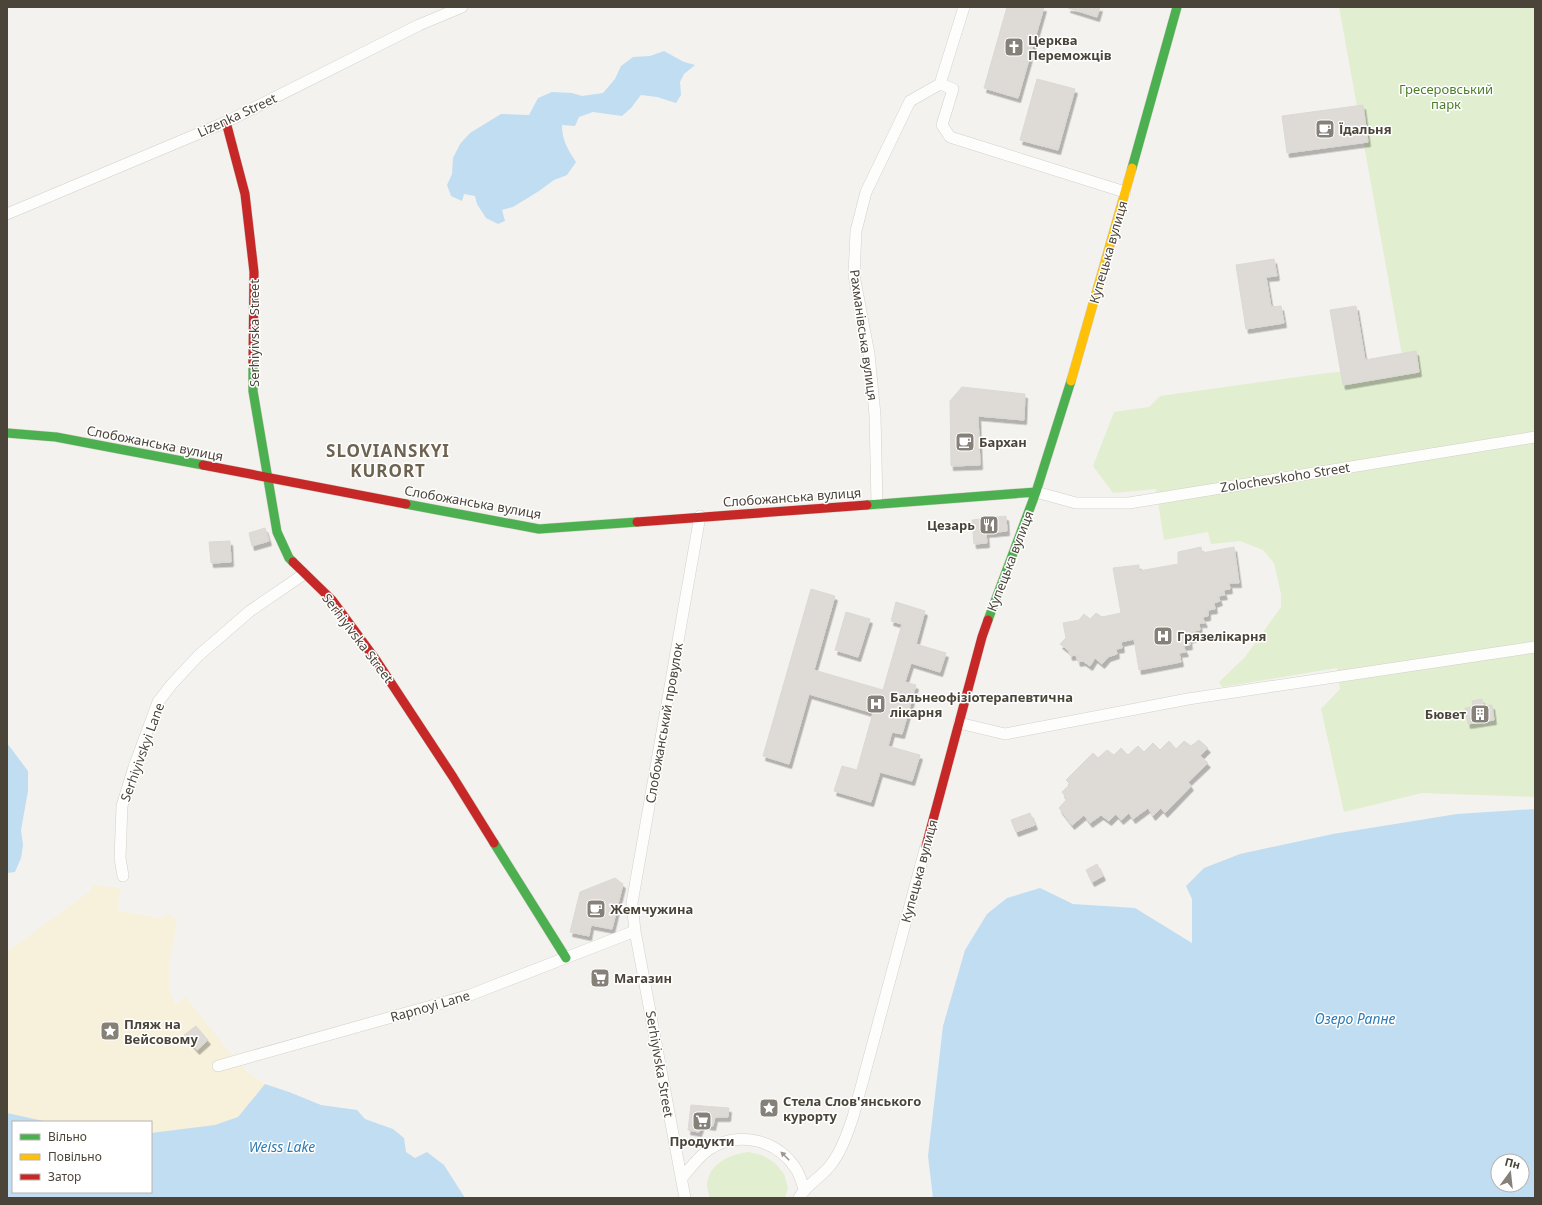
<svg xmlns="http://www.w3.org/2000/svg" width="1542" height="1205" viewBox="0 0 1542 1205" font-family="'Noto Sans',sans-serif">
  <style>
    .green { fill: #e1eecf }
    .sand { fill: #f7f0da }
    .water { fill: #c0ddf1; fill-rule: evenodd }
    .building { fill: #dedbd6; stroke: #dcd9d4; filter: url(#shadow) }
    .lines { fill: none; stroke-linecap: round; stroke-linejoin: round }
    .street-casing { stroke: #d2d0cb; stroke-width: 12 }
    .fast-casing { stroke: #d3cfc5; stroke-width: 10 }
    .slow-casing { stroke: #d3cfc5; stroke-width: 10 }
    .jam-casing { stroke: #d3cfc5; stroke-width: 10 }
    .street { stroke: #fdfdfc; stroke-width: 11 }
    .fast { stroke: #4caf50; stroke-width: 9 }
    .slow { stroke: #ffc107; stroke-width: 9 }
    .jam { stroke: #c62828; stroke-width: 9 }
    .oneway { fill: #9b9791 }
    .labels { text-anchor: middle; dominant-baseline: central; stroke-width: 3; stroke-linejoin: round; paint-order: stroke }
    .poi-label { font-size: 13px; font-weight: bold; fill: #4b4439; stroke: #fff; text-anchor: start }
    .park-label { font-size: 13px; fill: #4a7f2a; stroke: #fff }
    .street-label { font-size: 13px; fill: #4b4439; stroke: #fff }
    .water-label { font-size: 14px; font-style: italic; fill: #2e7ab2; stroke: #fff }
    .district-label { font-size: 17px; font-weight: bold; letter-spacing: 1px; fill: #6e6250; stroke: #fff }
  </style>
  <defs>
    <filter id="shadow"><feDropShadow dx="2.5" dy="4.5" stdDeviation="0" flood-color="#0004"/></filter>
  </defs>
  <rect width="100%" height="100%" fill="#f4f2ee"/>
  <path class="green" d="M1339,7h196v790l-113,-4 -78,19 -23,-103 19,-20 -3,-21 -115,19 -3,-5 26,-25 36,-50v-13l-7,-31 -11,-13 -23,-9 -29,3 -3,-12 -44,8 -8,-51 -43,4 -20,-27 21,-54 35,-5 11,-11 167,-23 77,-7z
    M748,1152l14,3 13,8 9,11 4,14 -3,10h-75c-1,-4 -3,-9 -3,-13 2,-22 22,-30 41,-33z"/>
  <path class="sand" d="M93,885l28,3 -4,22 44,9 9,-5 7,8 -8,41v26l6,16 11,-8 47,60 14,15 18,12 -27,33 -23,8 -61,8h-3v-11h-103l-41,-9v-161l83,-61z"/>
  <path class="water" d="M664,51l20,11 11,3 -11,9 -4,8 1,13 -5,8 -19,-6 -16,-2 -10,13 -9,8 -29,-4 -14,5 -4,9 -13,-1c0,15 6,25 14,37l-9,13 -13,5 -15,11 -26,16 -11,3 3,11 -7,3 -12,-6 -9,-14 -2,-8 -11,-2 -2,7 -11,-5 -4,-11 5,-11 1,-16 7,-14 10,-11 31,-19 28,1 9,-17 14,-6 20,1 10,3 21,-3 12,-14 6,-13 12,-9 17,-1z
    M7,743l21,28v20l-7,39 2,15 -2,13 -6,14 -8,1z
    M1535,809v389h-602l-5,-42 15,-130 22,-76 22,-36 20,-16 33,-10 33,16 62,4 57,35v-44l-6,-13 18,-18 36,-14 93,-20 124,-20zM1498,1161h24v24h-24z
    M265,1084l24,8 32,13 36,5 8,9 28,10 11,9 2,14 9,6 12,-6 17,13 21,33h-458v-85l41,9h-35v70h138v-59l64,-8 23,-8z"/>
  <path class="building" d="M1007,7h37l-26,91 -34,-10z
    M1068,7h32l-3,10 -29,-9z
    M1037,79l38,10 -17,61 -38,-10z
    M1363,105l5,37 -81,11 -5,-37z
    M1274,259l3,17 -11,1 5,30 10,-1 3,17 -38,6 -10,-64z
    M1356,306l9,54 51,-9 3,21 -76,13 -13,-75z
    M962,387l63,7 -1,26 -46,-4 2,49 -29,1 -1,-65z
    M1006,516l1,15 -21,2 1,10 -13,1 -2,-24z
    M265,528l4,13 -17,5 -3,-13z
    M230,541l1,21 -20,1 -2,-21z
    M1201,547l1,6 32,-6 5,36h-10l1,6 -7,1 2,5 -7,1 2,5 -6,2 1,6 -7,1v6l-6,1 3,6h-6l1,7 -6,1 1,6 -6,2 1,6 -7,1 3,6 -7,1 2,9 -42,8 -5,-31 -13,3 1,6 -6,1 1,5 -9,3 -6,7 -7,-6 -5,8 -7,-5 -5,1 -2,-7 -6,1 -1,-5 -9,-7 6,-6 -3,-15 16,-3 5,-6 6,5 6,-6 6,4 19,-4 -8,-45 26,-3v6l39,-7v-12z
    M811,589l24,7 -21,74 69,20 19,-66 -11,-3 5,-19 29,9 -9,33 30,9 -6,19 -29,-9 -6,19 11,3 -14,49 -10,-2 -4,14 32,9 -8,26 -32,-9 -9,30 -37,-11 8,-25 15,4 16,-57 -64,-19 -20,70 -26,-8z
    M846,612l24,7 -12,38 -23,-7z
    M1482,699l1,7 9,-1 2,15 -26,4 -3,-16 8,-1 -1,-6z
    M1199,740l9,8 -8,8 8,7 -20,19 3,4 -26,27 -4,-5 -8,8 -5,-8 -15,11 -4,-6 -8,7 -5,-6 -7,7 -8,-6 -11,8 -6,-8 -12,10 -13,-17 8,-9 -5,-7 8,-8 -4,-4 27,-27 5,5 9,-8 7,5 7,-7 7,7 10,-9 6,6 9,-9 7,7 9,-9 7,8 8,-8 7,5z
    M1030,813l5,12 -19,7 -5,-12z
    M1097,864l6,12 -11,6 -6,-12z
    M615,878l8,6 -11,45 -21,-4 -2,11 -19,-4 10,-40z
    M196,1026l12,14 -11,10 -13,-15z
    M691,1105l38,3 -1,9h-13l-2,9 -11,-2 -3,8 -11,-2z"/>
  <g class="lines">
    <defs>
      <path id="street" d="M940,84l13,5 -11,36 8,12 175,55
        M7,214l219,-92 193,-97 43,-18
        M1036,492l40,11h53l406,-66
        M877,504l-2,-89 -6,-61 -15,-79 2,-44 10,-39 44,-91 30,-17 24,-77
        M959,723l46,11 183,-35 347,-52
        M123,876l-3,-18 2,-52 12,-39 24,-65 14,-18 26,-28 52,-45 54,-37
        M218,1066l252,-71 165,-64
        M681,1179c8,-9 17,-22 27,-29 29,-20 69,-11 88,19 4,6 6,14 8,20
        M685,1198l-50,-267 -3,-28 68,-387
        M799,1198c7,-13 20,-19 30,-31 12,-14 18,-33 24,-50l73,-271"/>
      <path id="fast" d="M1132,168l45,-161
        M253,362v29l24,141 12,26 4,4
        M7,433l49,4 147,28
        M406,504l133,25 98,-7
        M867,505l169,-13
        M988,620l48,-128 35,-111
        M494,843l72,115"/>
      <path id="slow" d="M1071,381l61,-213"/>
      <path id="jam" d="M226,122l19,72 9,78 -1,90
        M203,465l203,39
        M637,522l230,-17
        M293,562l39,38 44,60 77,117 41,66
        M926,846l56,-209 6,-17"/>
    </defs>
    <use href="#street" class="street-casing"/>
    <use href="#fast" class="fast-casing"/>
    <use href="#slow" class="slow-casing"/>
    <use href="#jam" class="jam-casing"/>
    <use href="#street" class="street"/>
    <use href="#fast" class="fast"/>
    <use href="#slow" class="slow"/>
    <use href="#jam" class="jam"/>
  </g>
  <defs><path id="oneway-solid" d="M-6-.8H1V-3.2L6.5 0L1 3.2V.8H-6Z"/></defs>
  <use class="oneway" href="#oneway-solid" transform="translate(785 1156) rotate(-135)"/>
  <defs>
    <symbol id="church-square" viewBox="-11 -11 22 22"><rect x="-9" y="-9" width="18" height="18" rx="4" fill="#868178" stroke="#fff"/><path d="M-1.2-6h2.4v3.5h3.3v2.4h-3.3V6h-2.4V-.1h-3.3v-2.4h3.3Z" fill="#fff"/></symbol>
    <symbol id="cafe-square" viewBox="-11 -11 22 22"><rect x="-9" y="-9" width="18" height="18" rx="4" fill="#868178" stroke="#fff"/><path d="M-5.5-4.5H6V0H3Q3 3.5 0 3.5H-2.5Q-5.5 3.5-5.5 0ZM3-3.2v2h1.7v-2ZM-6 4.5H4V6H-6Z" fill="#fff"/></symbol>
    <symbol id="restaurant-square" viewBox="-11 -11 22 22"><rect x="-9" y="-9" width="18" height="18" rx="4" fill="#868178" stroke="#fff"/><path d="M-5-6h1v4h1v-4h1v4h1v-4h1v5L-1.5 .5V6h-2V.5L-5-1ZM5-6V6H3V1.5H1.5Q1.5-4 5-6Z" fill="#fff"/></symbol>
    <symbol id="hospital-square" viewBox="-11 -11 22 22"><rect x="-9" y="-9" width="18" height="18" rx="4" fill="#868178" stroke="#fff"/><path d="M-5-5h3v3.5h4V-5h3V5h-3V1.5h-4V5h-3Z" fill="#fff"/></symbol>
    <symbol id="building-square" viewBox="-11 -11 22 22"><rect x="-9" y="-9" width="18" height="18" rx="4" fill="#868178" stroke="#fff"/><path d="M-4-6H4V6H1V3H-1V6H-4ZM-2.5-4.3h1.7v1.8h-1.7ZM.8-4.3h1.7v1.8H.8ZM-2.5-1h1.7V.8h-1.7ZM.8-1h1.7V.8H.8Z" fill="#fff"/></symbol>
    <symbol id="supermarket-square" viewBox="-11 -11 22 22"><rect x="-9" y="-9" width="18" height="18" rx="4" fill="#868178" stroke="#fff"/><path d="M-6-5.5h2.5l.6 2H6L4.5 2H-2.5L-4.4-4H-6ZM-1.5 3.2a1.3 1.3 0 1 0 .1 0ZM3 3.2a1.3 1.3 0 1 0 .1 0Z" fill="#fff"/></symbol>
    <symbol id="sight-square" viewBox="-11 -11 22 22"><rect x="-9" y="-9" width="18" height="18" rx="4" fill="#868178" stroke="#fff"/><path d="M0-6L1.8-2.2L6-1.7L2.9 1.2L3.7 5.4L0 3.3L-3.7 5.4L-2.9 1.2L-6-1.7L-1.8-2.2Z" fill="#fff"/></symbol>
  </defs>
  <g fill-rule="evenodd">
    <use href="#church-square" x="1003" y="36" width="22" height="22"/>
    <use href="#cafe-square" x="1314" y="118" width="22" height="22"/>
    <use href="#cafe-square" x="954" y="431" width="22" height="22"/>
    <use href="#restaurant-square" x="978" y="514" width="22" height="22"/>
    <use href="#hospital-square" x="1152" y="625" width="22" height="22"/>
    <use href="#hospital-square" x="865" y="693" width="22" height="22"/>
    <use href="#building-square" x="1469" y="703" width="22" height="22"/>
    <use href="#cafe-square" x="585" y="898" width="22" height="22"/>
    <use href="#supermarket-square" x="589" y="967" width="22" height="22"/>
    <use href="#sight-square" x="99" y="1020" width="22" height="22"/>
    <use href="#sight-square" x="758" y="1097" width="22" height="22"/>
    <use href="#supermarket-square" x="691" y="1110" width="22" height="22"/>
  </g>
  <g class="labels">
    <g class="poi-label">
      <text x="1028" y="40">Церква<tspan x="1028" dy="15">Переможців</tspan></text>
      <text x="1339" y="129">Їдальня</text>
      <text x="979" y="442">Бархан</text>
      <text x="975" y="525" text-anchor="end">Цезарь</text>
      <text x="1177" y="636">Грязелікарня</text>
      <text x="890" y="697">Бальнеофізіотерапевтична<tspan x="890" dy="15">лікарня</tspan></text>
      <text x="1466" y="714" text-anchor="end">Бювет</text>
      <text x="610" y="909">Жемчужина</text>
      <text x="614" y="978">Магазин</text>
      <text x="124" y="1024">Пляж на<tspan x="124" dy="15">Вейсовому</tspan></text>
      <text x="783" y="1101">Стела Слов'янського<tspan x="783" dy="15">курорту</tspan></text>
      <text x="702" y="1141" text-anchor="middle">Продукти</text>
    </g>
    <g class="park-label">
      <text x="1446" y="89">Гресеровський<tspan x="1446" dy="15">парк</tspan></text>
    </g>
    <g class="street-label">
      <text transform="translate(237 115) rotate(-25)">Lizenka Street</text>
      <text transform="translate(1108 252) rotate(-74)">Купецька вулиця</text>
      <text transform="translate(254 333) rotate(-90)">Serhiyivska Street</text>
      <text transform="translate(864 335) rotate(82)">Рахманівська вулиця</text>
      <text transform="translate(155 443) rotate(11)">Слобожанська вулиця</text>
      <text transform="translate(1285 477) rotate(-9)">Zolochevskoho Street</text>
      <text transform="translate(792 497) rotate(-4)">Слобожанська вулиця</text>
      <text transform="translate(473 502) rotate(10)">Слобожанська вулиця</text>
      <text transform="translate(1010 561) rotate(-69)">Купецька вулиця</text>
      <text transform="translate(358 638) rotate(53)">Serhiyivska Street</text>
      <text transform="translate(664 723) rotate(-80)">Слобожанський провулок</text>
      <text transform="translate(142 752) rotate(-70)">Serhiyivskyi Lane</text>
      <text transform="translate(919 871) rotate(-75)">Купецька вулиця</text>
      <text transform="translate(430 1006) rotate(-16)">Rapnoyi Lane</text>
      <text transform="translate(660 1064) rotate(80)">Serhiyivska Street</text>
    </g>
    <g class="water-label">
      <text x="1355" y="1018">Озеро Рапне</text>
      <text x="282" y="1146">Weiss Lake</text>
    </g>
    <g class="district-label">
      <text x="388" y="450">SLOVIANSKYI<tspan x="388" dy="20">KURORT</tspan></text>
    </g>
  </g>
  <rect width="1542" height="1205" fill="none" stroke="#4b4439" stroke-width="16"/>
  <rect x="12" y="1121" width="140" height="72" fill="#ffffff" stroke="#b7b4b0"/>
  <rect x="20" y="1134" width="20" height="6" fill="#4caf50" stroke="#b7b4b0"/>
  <text x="48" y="1141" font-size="12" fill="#4b4439">Вільно</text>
  <rect x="20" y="1154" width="20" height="6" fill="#ffc107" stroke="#b7b4b0"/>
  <text x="48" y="1161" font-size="12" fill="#4b4439">Повільно</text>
  <rect x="20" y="1174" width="20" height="6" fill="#c62828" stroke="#b7b4b0"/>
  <text x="48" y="1181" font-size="12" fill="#4b4439">Затор</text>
  <g transform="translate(1510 1173) rotate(15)"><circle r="19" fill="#ffffff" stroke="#b7b4b0"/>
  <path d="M0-3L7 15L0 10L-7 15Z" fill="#868178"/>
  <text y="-6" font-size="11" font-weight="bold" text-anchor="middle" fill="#4b4439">Пн</text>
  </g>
</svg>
